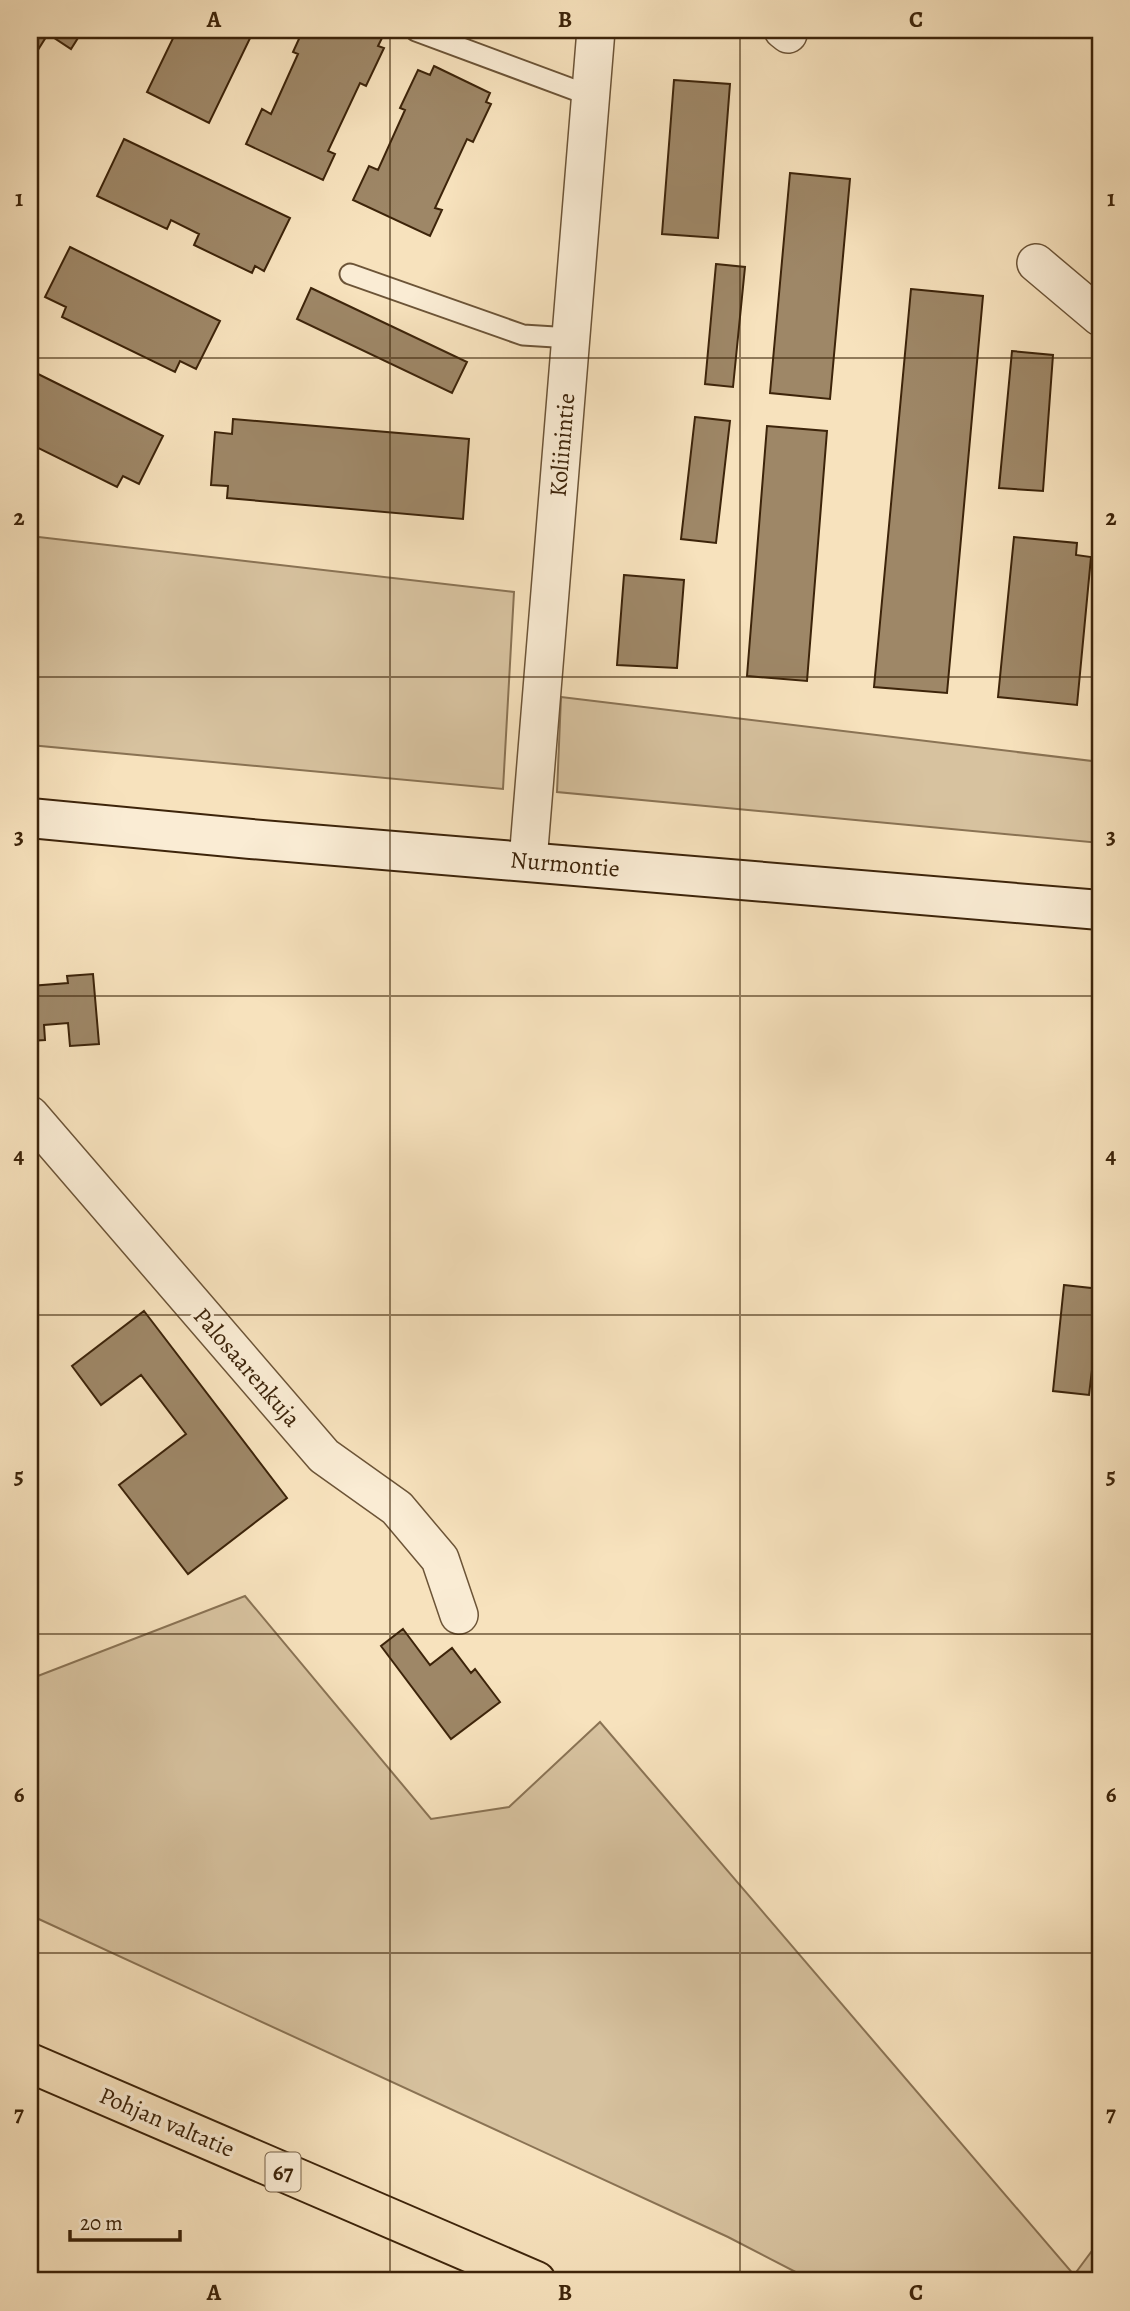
<svg xmlns="http://www.w3.org/2000/svg" width="1130" height="2311" viewBox="0 0 1130 2311" font-family="Alegreya,serif">
  <style>
    .green { fill: #d7c29f; stroke: #8a7354; stroke-width: 2 }
    .building { fill: #9e8767; stroke: #3d240a; stroke-width: 2 }
    .lines { fill: none; stroke-linecap: round; stroke-linejoin: round }
    .lane-casing { stroke: #6c5437; stroke-width: 23 }
    .street-casing { stroke: #6c5437; stroke-width: 40 }
    .secondary-casing { stroke: #3d240a; stroke-width: 42 }
    .highway-casing { stroke: #3d240a; stroke-width: 42 }
    .lane { stroke: #faecd4; stroke-width: 19 }
    .street { stroke: #faecd4; stroke-width: 37 }
    .secondary { stroke: #faecd4; stroke-width: 38 }
    .highway { stroke: #f7e2bd; stroke-width: 38 }
    .grid { fill: none; stroke: #3d240a; stroke-width: 2; stroke-opacity: 0.55 }
    .labels { text-anchor: middle; dominant-baseline: central; stroke-width: 7; stroke-linejoin: round; paint-order: stroke }
    .shield { fill: #faecd4; stroke: #766047; stroke-width: 2 }
    .shield-label { font-size: 23px; font-weight: bold; fill: #3d240a }
    .street-label { font-size: 24px; fill: #3d240a; stroke: #faecd4 }
    .neatline { fill: none; stroke: #3d240a; stroke-width: 2.5 }
    .grid-label { font-size: 23px; text-anchor: middle; font-weight: bold; fill: #3d240a }
  </style>
  <rect width="100%" height="100%" fill="#f7e2bd"/>
  <filter id="stains"><feTurbulence type="fractalNoise" baseFrequency=".00286" numOctaves="4"/><feColorMatrix values="0 0 0 0 .2 0 0 0 0 .09 0 0 0 0 .02 0 0 0 .5 -.17"/></filter>
  <radialGradient id="worn" r=".72"><stop offset=".6" stop-color="#630" stop-opacity="0"/><stop offset="1" stop-color="#630" stop-opacity=".3"/></radialGradient>
  <path class="green" d="M30,536l484,56 -11,197 -473,-44z
    M561,697l539,65v81l-543,-51z
    M245,1596l186,223 78,-12 91,-85 474,553 26,-35v41h-287l-85,-44 -698,-322v-236z"/>
  <path class="building" d="M30,30h53l-12,19 -23,-15 -17,27z
    M177,30h77l-45,93 -62,-31z
    M303,30h66l14,6 -5,10 6,2 -18,38 -6,-3 -32,68 7,3 -12,26 -77,-36 16,-35 9,5 27,-60 -5,-2z
    M434,66l56,27 -4,9 5,2 -18,38 -6,-3 -32,69 7,2 -12,26 -77,-36 16,-34 9,4 27,-60 -5,-2 18,-38 12,5z
    M674,80l56,4 -12,154 -56,-4z
    M124,139l166,79 -26,53 -9,-5 -3,7 -58,-28 5,-11 -28,-14 -4,9 -70,-33z
    M790,173l60,6 -20,220 -60,-6z
    M70,247l150,74 -24,48 -16,-8 -5,11 -113,-55 4,-10 -21,-10z
    M716,264l29,3 -12,120 -28,-3z
    M311,288l156,74 -15,31 -155,-74z
    M911,289l72,7 -36,397 -73,-6z
    M1012,351l41,4 -10,136 -44,-3z
    M30,370l133,66 -24,48 -16,-8 -6,11 -87,-43z
    M695,417l35,4 -14,122 -35,-4z
    M233,419l236,20 -6,80 -236,-21 1,-12 -17,-1 4,-53 17,2z
    M767,426l60,5 -20,250 -60,-5z
    M1014,537l63,6 -1,12 15,2 -14,148 -79,-8z
    M624,575l60,5 -7,88 -60,-3z
    M30,899h5l1,18h-6z
    M93,974l6,70 -29,2 -2,-23 -24,2 1,15 -15,1v-55l38,-3 -1,-7z
    M1064,1285l36,4v57l-5,-1 -6,50 -36,-4z
    M144,1311l143,187 -99,76 -69,-89 67,-51 -45,-59 -40,30 -29,-39z
    M403,1629l27,36 22,-17 19,25 4,-4 25,33 -49,37 -70,-93z"/>
  <g class="lines">
    <defs>
      <path id="lane" d="M416,31l175,65
        M350,274l173,61 48,3"/>
      <path id="street" d="M783,30l5,4
        M1036,263l64,54
        M528,861l68,-831
        M30,1115l294,341 73,52 43,51 19,56"/>
      <path id="secondary" d="M30,818l221,21 849,71"/>
      <path id="highway" d="M30,2063l506,218"/>
    </defs>
    <use href="#lane" class="lane-casing"/>
    <use href="#street" class="street-casing"/>
    <use href="#secondary" class="secondary-casing"/>
    <use href="#highway" class="highway-casing"/>
    <use href="#lane" class="lane"/>
    <use href="#street" class="street"/>
    <use href="#secondary" class="secondary"/>
    <use href="#highway" class="highway"/>
  </g>
  <path class="grid" d="M390,30v2251M740,30v2251M30,358h1070M30,677h1070M30,996h1070M30,1315h1070M30,1634h1070M30,1953h1070"/>
  <g class="labels">
    <rect class="shield" x="265.5" y="2152.5" width="35" height="39" rx="5"/>
    <g class="shield-label">
      <text x="283" y="2172">67</text>
    </g>
    <g class="street-label">
      <text transform="translate(562 445) rotate(-85)">Koliinintie</text>
      <text transform="translate(565 864) rotate(5)">Nurmontie</text>
      <text transform="translate(247 1367) rotate(49)">Palosaarenkuja</text>
      <text transform="translate(167 2122) rotate(23)">Pohjan valtatie</text>
    </g>
  </g>
  <rect width="1130" height="2311" fill="none" stroke="#f7e2bd" stroke-width="77"/>
  <path d="M70 2230v10h110v-10" fill="none" stroke="#3d240a" stroke-width="3.5"/>
  <text x="80" y="2230" font-size="21" fill="#3d240a" stroke="#faecd4" stroke-width="5" paint-order="stroke">20 m</text>
  <rect x="38" y="38" width="1054" height="2234" class="neatline"/>
  <g class="grid-label">
    <text x="214" y="27">A</text>
    <text x="565" y="27">B</text>
    <text x="916" y="27">C</text>
    <text x="19" y="206">1</text>
    <text x="1111" y="206">1</text>
    <text x="19" y="525">2</text>
    <text x="1111" y="525">2</text>
    <text x="19" y="844">3</text>
    <text x="1111" y="844">3</text>
    <text x="19" y="1163">4</text>
    <text x="1111" y="1163">4</text>
    <text x="19" y="1483">5</text>
    <text x="1111" y="1483">5</text>
    <text x="19" y="1802">6</text>
    <text x="1111" y="1802">6</text>
    <text x="19" y="2121">7</text>
    <text x="1111" y="2121">7</text>
    <text x="214" y="2300">A</text>
    <text x="565" y="2300">B</text>
    <text x="916" y="2300">C</text>
  </g>
  <rect width="100%" height="100%" filter="url(#stains)"/>
  <rect width="100%" height="100%" fill="url(#worn)"/>
</svg>
